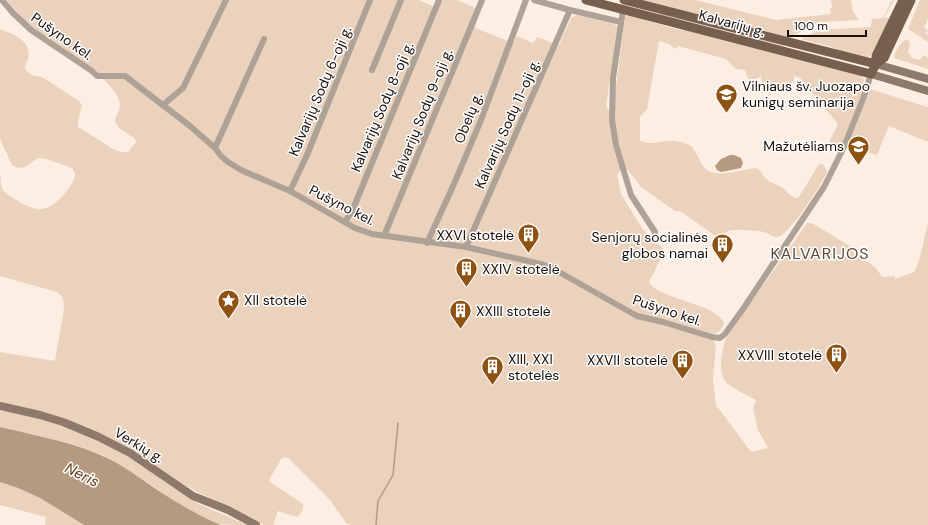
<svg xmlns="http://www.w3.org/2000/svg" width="928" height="525" viewBox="0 0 928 525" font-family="'DM Sans',sans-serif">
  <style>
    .green { fill: #ebd2bd }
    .water { fill: #b69981 }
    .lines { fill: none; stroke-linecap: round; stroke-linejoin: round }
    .stream { stroke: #b69981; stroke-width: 1.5 }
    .minor { stroke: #aea196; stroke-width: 6 }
    .secondary { stroke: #8d7a6b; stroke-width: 8 }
    .primary { stroke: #765f4c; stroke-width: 9 }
    .labels { text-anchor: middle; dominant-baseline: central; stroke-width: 3; stroke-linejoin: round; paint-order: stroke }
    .street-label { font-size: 14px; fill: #170f09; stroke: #fefefe }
    .poi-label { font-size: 14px; fill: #170f09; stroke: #fefefe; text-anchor: start }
    .water-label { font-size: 15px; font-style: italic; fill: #673e16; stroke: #fefefe }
    .quarter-label { font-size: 16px; letter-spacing: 1px; fill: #5b4839; stroke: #fefefe }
  </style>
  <rect width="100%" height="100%" fill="#fceee3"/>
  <path class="green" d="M7,0h412l15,7 4,-7h19l23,10 -5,18 38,15 4,-7 16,7 4,-6 22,8 12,-27 6,-3 37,9 4,3 -12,78 3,6 4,-2 12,-91 3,-4 19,7 33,9 14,1 166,44 4,5 -1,7 65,20v35l-39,-16 -12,29 -48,-13 9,-18 -38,-46 -6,-2v4l-5,6 -3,1 -3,4 -5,1 -8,-2 -8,-7 -1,-7 -5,3h-8l-3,-9 -9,-1 -10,-10 -48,-13 -3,3 -6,-5 -10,-3 -12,68 -7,8v23c7,7 25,-1 36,1 5,1 14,3 17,7 7,9 8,23 22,25 12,2 28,-3 40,-5 7,1 6,6 11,11 4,4 12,5 17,9 4,3 6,7 10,9 3,2 3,1 6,0l20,-33h4l4,7c-4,12 -37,63 -49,66 -5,1 -9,-4 -14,-5 -11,-2 -24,-2 -34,-2l-7,5 -6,2 -37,-26h-5l-34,-24 -14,-18h-4l-6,5 4,20 21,34 9,11 12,9v6l-14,28c8,17 63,20 75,40 -2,8 -5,11 -13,12l5,12 -3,32 3,27 35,47 17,-4 -10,-18 -5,-22 3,-8c-9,-5 -20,-10 -28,-16 -12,-10 -6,-34 -2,-46l81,-115h5l49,30 1,3 -2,1 16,11 6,9 13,-1v3l19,-7c8,-15 9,-32 14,-48v301h-577l-5,-2 -16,-23 -42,-42 -3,-1 -4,2 -11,19v4l33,22c1,5 -2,10 -6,13l-19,-6 -5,14h-9l-80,-40 -61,-40 -123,-41v-52l55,9 9,-52 -1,-11 -6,-6 -57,-16v-104c1,6 0,13 3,18 3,4 8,7 12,9 10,7 20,12 32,9 9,-3 26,-22 28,-32 0,-3 -1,-5 -3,-8l-25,-9 -9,-1 -13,9 -7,1 -6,-3 -12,-26v-110c13,5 33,12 28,30 -2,5 -4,7 -2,12l6,4 10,2 37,24 3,4c-1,7 -5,15 -4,22l37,23 7,2h6l8,-10 -1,-3 -17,-12 -3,-6c1,-6 5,-11 5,-17 -2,-25 -69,-61 -88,-77 -10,-8 -17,-17 -25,-27z
    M642,0h53l81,20 55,-6 -1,-6h2l-1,-8h20l2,11 6,9 -40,2 -19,10 -13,5z
    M892,0h2l-10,18h6l-19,37 -4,3 -18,-3 -17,-8 -31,-8 19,-9 51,-3 1,-8 11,-1z
    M920,0h8v19l-4,9 4,2 -2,3 2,2v7l-20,-13z
    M636,8l21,6h12l115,31v1l-2,2 -146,-38z
    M907,39l2,2 1,4 -2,7 4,6 7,2 5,-5 4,3v11l-34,-11c1,-8 6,-16 13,-19z
    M0,410l50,11 53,21 34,20 60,41 50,22c-8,0 -19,0 -27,-1 -8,-2 -17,-7 -25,-11 -33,-18 -61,-43 -96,-59 -31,-14 -65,-19 -99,-27z
    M0,482l18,6 22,10 44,27h-39l1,-8 -46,-12z"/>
  <path class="water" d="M730,155h4l7,3 2,5 -2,5 -20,4 -4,-2 -2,-4 6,-7z
    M0,427c38,9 76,15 111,33 18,9 34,22 51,33 19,12 39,24 59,32h-137l-44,-27 -22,-10 -18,-6z"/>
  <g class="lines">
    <path class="stream" d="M376,525l2,-24 15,-26 5,-52"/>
    <path class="minor" d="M2,0l11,13 18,17 61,41 5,5h28l65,50 25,22 6,8 7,6 13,8 49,21 65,37 17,6 94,13 75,17 11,4 85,48 26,6 49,15 8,1 5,-4 18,-25 81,-122 19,-38 20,-50 8,-25
      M534,0l36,10 51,12
      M623,10l-10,68 -1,42 4,25 15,50 24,37
      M372,70l29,-70
      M163,105l20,-17 43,-88
      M215,148l49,-109
      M290,191l17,-36 63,-155
      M345,222l8,-13 86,-209
      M384,236l98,-236
      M427,243l27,-59 27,-64 45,-120
      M466,247l104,-237"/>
    <path class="secondary" d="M876,64l52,15
      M871,74l57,17
      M0,406l40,9 23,7 36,15 31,16 63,43 35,14 28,15"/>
    <path class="primary" d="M586,0l285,74 5,-10 8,-6 27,-58
      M624,0l252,64
      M876,64v-8l27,-56"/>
  </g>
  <defs>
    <symbol id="university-pin" viewBox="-11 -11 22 30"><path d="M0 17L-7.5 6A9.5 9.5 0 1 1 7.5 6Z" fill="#8e5212" stroke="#fefefe"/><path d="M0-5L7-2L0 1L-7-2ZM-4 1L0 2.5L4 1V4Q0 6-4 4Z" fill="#fff"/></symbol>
    <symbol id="school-pin" viewBox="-11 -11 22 30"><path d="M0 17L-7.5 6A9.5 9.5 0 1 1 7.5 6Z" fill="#8e5212" stroke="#fefefe"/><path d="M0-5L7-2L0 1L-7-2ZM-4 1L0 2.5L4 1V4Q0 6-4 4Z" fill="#fff"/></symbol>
    <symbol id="building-pin" viewBox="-11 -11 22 30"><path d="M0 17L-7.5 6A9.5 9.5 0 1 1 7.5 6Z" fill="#8e5212" stroke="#fefefe"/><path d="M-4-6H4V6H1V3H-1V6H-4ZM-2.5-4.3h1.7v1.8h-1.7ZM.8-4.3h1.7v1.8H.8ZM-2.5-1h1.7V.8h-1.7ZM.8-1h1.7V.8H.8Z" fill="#fff"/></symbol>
    <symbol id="sight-pin" viewBox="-11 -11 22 30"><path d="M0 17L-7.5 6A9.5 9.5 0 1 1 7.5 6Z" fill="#8e5212" stroke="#fefefe"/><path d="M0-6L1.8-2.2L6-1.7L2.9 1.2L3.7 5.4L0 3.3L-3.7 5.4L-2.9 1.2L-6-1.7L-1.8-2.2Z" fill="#fff"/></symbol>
  </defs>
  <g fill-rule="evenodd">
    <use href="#university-pin" x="714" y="82" width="25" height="34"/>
    <use href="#school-pin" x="846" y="134" width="25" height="34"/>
    <use href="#building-pin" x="516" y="222" width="25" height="34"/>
    <use href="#building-pin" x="710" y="232" width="25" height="34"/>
    <use href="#building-pin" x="454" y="256" width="25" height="34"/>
    <use href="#sight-pin" x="216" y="288" width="25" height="34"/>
    <use href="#building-pin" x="448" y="298" width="25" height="34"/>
    <use href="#building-pin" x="824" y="342" width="25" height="34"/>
    <use href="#building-pin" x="670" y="348" width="25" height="34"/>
    <use href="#building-pin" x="480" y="354" width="25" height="34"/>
  </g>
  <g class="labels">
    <g class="street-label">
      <text transform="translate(732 23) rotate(15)">Kalvarijų g.</text>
      <text transform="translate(62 36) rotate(35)">Pušyno kel.</text>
      <text transform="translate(320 91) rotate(-67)">Kalvarijų Sodų 6-oji g.</text>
      <text transform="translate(382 107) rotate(-67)">Kalvarijų Sodų 8-oji g.</text>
      <text transform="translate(422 114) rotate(-68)">Kalvarijų Sodų 9-oji g.</text>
      <text transform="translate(468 118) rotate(-68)">Obelų g.</text>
      <text transform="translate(507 124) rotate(-66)">Kalvarijų Sodų 11-oji g.</text>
      <text transform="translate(342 205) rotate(27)">Pušyno kel.</text>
      <text transform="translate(667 310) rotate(18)">Pušyno kel.</text>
      <text transform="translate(139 445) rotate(31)">Verkių g.</text>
    </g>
    <g class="poi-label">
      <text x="742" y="86">Vilniaus šv. Juozapo<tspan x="742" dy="16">kunigų seminarija</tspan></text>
      <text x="844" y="146" text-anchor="end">Mažutėliams</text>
      <text x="514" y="235" text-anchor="end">XXVI stotelė</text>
      <text x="708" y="237" text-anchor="end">Senjorų socialinės<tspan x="708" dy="16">globos namai</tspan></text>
      <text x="482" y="269">XXIV stotelė</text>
      <text x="244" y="300">XII stotelė</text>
      <text x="476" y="311">XXIII stotelė</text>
      <text x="822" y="355" text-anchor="end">XXVIII stotelė</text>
      <text x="508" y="359">XIII, XXI<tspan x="508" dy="16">stotelės</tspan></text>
      <text x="668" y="360" text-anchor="end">XXVII stotelė</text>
    </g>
    <g class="water-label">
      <text transform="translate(82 475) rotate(27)">Neris</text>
    </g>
    <g class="quarter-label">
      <text x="820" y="253">KALVARIJOS</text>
    </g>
  </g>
  <path d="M788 30v6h78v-6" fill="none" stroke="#170f09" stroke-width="2"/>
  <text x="794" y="30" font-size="12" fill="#170f09" stroke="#fefefe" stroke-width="3" paint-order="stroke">100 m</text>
</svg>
